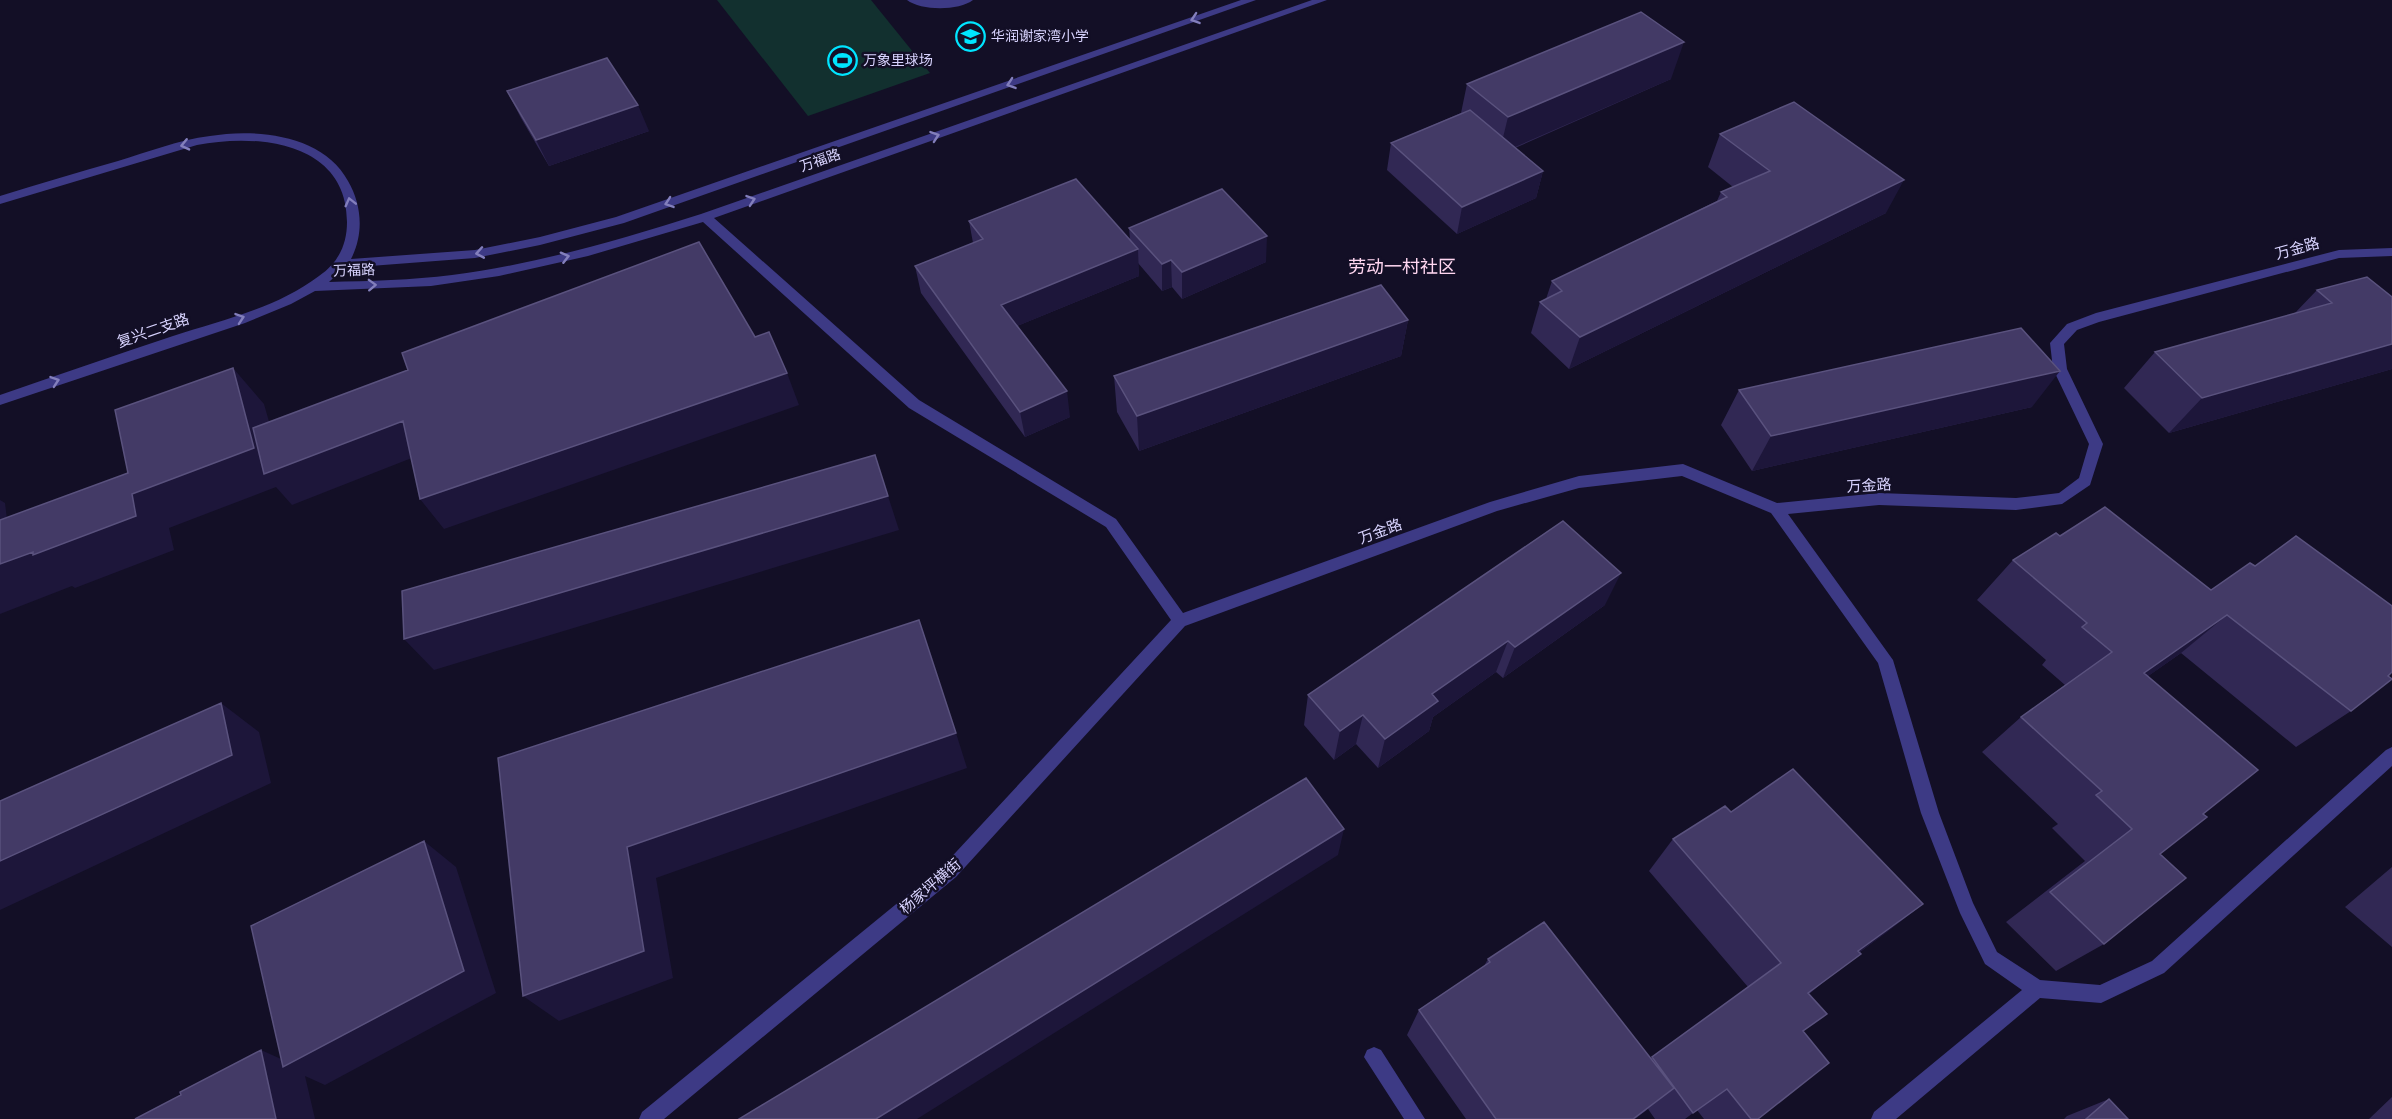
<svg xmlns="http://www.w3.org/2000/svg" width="2392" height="1119" viewBox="0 0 2392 1119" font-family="'Public Sans','Noto Sans SC',sans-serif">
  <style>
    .green { fill: #12302f }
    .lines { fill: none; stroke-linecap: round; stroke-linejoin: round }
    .minor { fill: #3d3a85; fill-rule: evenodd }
    .wall { fill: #312854 }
    .shaded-wall { fill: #1d163a }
    .building { fill: #433a66; stroke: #5a527e; stroke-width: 1.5 }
    .oneway { stroke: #837fbc }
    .labels { text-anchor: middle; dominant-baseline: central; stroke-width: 5; stroke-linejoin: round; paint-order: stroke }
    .far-poi-label { font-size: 14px; fill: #d9d4ff; stroke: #130f26; text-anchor: start }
    .far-street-label { font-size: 14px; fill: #d9d4ff; stroke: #130f26 }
    .street-label { font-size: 15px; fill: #d9d4ff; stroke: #130f26 }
    .quarter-label { font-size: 18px; fill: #ffd6f0; stroke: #130f26 }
  </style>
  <rect width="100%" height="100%" fill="#130f26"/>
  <path class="green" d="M717,0h154l59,73 -122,43z"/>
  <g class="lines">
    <path class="minor" d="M907,0h66c-14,11 -52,11 -66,0z
      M1241,0h15l-632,223 -84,22 -65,13 -131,10 -15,14c41,-1 83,-2 123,-7 85,-11 167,-35 249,-61l611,-214h15l-613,218 205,182 197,119 67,94 307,-111 89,-26 104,-12 94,39 102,-10 137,5 43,-5 20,-15 10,-34 -36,-75 -3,-26 17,-19 29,-11 243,-63 53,-2v8l-53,2 -240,64 -22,8 -13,14 3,25 36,75 -13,41 -28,19 -46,6 -137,-5 -91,9 105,146 46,153 34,90 24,49 43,28 60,5 52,-24 234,-211 6,-3v19l-228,207 -63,30 -61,-5 -144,121h-25l3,-7 148,-122 -37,-26 -25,-51 -39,-100 -43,-150 -107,-150 -89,-37 -103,12 -82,23 -312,115 -229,251 -292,242h-25l3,-7 302,-247 227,-245 -65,-93 -197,-119 -206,-186 -115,34 -89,20 -68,10 -116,5 -24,13 -46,19 -245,82v-10c58,-20 115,-40 173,-59 49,-16 104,-28 146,-60 19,-13 28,-31 28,-54 0,-80 -89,-89 -150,-77l-197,59v-8c39,-12 78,-24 118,-35 30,-9 60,-21 92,-25 46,-8 114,-1 138,45 14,24 16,53 3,78l124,-9 65,-13 76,-20z
      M1374,1047l7,3 44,69h-21l-40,-62 3,-7z"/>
  </g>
  <path class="wall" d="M1671,79l-156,69 28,23 -7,27 -79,36 -70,-64 4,-27 70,-30 6,-29z
    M507,91l142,40 -100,35 -28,-48z
    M1720,134l166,79 -317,156 -38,-36 9,-31 6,-3 6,-18 165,-80 4,-9 12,-5 -25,-20z
    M969,221l161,19 -1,-12 137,34 -84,37 -10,-12 -10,4 -24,-28 1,13 -122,50 53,91 -45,20 -104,-144 -6,-27 58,-23z
    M2317,290l75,7v72l-223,64 -45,-45 31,-36 139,-38z
    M1408,320l-7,36 -262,95 -22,-39 -3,-36z
    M1739,390l293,17 -280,64 -31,-46z
    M2105,507l246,204 -55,36 -115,-94 -33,23 55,138 -43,40 -56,90 -48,27 -50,-49 79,-61 -33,-33 6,-4 -76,-72 39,-35 44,-32 -23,-20 4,-5 -69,-60 36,-40 47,-24z
    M1605,605l-102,73 -7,-6 -63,45 -4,14 -51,37 -22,-24 -22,16 -30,-35 4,-30z
    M1731,812l192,92 -63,48 -51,42 -6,37 -45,88h-54l-7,-9 -12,9h-30l-7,-10 -13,10h-169l-59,-84 12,-25 65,-44 4,-7 163,99 97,-71 -99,-116 24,-32z
    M2392,867v80l-47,-40z
    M2392,1097v22h-23z
    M2109,1099l19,20h-64l3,-3z"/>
  <path class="shaded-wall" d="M1684,42l-13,37 -172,75 9,-37z
    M638,105l11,26 -100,35 -13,-26z
    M1543,171l-7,27 -79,36 5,-27z
    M1904,180l-18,33 -317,156 11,-32z
    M1267,236l-1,26 -84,37v-27z
    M1138,249l1,27 -134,55 -4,-26z
    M1171,260l1,27 -10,4v-27z
    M1408,320l-7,36 -262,95 -2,-35z
    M2392,344v25l-223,64 33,-35z
    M233,368l31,36 18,63 121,-46 24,31 -135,53 -16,-18 -107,41 5,22 -99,38 -3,-2 -72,28v-114l5,3 7,57 120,-66z
    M2060,371l-28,36 -280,64 19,-35z
    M787,373l12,32 -355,124 -24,-30z
    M1067,391l3,26 -45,20 -5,-25z
    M888,496l11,34 -465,140 -30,-31z
    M1621,573l-16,32 -102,73 12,-31z
    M2227,615l-46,38 -81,57 44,-37z
    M1508,641l-12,31 -63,45 -4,14 -51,37 7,-29 47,-45z
    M221,703l38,29 12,51 -271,127v-49z
    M1363,715l-7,29 -22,16 6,-29z
    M956,733l11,35 -311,110 17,100 -114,43 -36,-25 104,-149z
    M1344,829l-6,26 -421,264h-41z
    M424,841l32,26 40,126 -171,92 -20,-9 10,43h-39l-15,-69 29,13z
    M1923,904l-37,29 -62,45 34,-27z"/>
  <path class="building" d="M1641,12l43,30 -176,75 -41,-33z
    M607,58l31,47 -102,35 -29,-49z
    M1794,102l110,78 -324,157 -40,-35 22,-11 -10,-10 175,-84 -6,-5 49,-21 -50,-37z
    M1470,110l73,61 -81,36 -71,-64z
    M1076,179l62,70 -137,56 66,86 -47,21 -105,-146 68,-27 -14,-18z
    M1222,189l45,47 -85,36 -11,-12 -9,4 -33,-36z
    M699,242l56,95 14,-5 18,41 -367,126 -17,-78 -139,53 -11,-46 155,-58 -6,-17z
    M2367,277l25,20v47l-190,54 -47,-46 177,-49 -15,-13z
    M1381,285l27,35 -271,96 -23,-40z
    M2021,328l39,43 -289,65 -32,-46z
    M233,368l21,80 -122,46 4,22 -103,39v-3l-33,12v-44l128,-47 -13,-63z
    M875,455l13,41 -484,143 -2,-48z
    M2105,507l106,83 39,-27 5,3 41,-30 96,70v66l-4,4 4,3 -41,32 -124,-96 -83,58 114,97 -55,44 4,3 -47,37 26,24 -82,66 -54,-52 82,-63 -36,-34 6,-4 -81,-74 91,-65 -30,-25 5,-4 -74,-63 43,-27 4,3z
    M1563,521l58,52 -106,74 -7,-6 -76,53 6,7 -53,38 -22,-24 -23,16 -32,-36z
    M919,620l37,113 -329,114 17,104 -121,45 -25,-238z
    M221,703l11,52 -232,106v-60z
    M1793,769l130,135 -65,47 3,3 -53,39 19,21 -24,17 26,32 -71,56h-7l-24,-30 -34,24 -41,-56 129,-94 -108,-124 52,-33 6,6z
    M1306,778l38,51 -468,290h-137z
    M424,841l40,130 -181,96 -32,-141z
    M1544,922l130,166 -41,31h-137l-77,-109 71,-48 -2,-3z
    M261,1050l15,69h-141l46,-24 -1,-3z
    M2109,1099l19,20h-42z"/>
  <defs><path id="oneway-chevron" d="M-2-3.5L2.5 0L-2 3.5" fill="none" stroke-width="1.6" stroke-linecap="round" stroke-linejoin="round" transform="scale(1.5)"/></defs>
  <g class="oneway">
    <use href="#oneway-chevron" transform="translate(1195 19) rotate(161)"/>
    <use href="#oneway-chevron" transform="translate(1011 84) rotate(161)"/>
    <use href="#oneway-chevron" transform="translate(935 136) rotate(-19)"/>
    <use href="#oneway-chevron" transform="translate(185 145) rotate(167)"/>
    <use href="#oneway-chevron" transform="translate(751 200) rotate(-19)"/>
    <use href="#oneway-chevron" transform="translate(350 202) rotate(-104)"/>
    <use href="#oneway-chevron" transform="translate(669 203) rotate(161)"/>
    <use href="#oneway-chevron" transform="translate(480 253) rotate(170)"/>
    <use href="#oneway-chevron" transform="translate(565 257) rotate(-14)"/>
    <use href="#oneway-chevron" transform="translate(372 285) rotate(-2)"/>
    <use href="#oneway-chevron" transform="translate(240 318) rotate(-19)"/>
    <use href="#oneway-chevron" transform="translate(55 381) rotate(-19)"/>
  </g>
  <defs>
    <symbol id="school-ring" viewBox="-11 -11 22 22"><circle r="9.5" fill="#130f26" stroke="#00e5ff" stroke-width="1.5"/><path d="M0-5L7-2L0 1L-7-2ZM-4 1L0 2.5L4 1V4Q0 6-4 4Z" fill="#00e5ff"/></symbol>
    <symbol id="stadium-ring" viewBox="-11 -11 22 22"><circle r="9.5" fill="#130f26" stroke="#00e5ff" stroke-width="1.5"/><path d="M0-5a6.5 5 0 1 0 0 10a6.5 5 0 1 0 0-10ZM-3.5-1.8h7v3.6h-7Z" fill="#00e5ff"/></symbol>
  </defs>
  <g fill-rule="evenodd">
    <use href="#school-ring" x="954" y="20" width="33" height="33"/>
    <use href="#stadium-ring" x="826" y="44" width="33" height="33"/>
  </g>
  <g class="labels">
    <g class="far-poi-label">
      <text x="991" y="36">华润谢家湾小学</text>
      <text x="863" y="60">万象里球场</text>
    </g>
    <g class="far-street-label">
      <text transform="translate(820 160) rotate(-19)">万福路</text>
      <text transform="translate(354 270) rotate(-2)">万福路</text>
    </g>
    <g class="street-label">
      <text transform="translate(2297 248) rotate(-15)">万金路</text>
      <text transform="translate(153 330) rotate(-19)">复兴二支路</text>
      <text transform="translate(1869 485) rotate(-3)">万金路</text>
      <text transform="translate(1380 531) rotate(-20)">万金路</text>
      <text transform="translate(930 886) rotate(-41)">杨家坪横街</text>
    </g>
    <g class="quarter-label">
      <text x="1402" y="266">劳动一村社区</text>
    </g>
  </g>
</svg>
